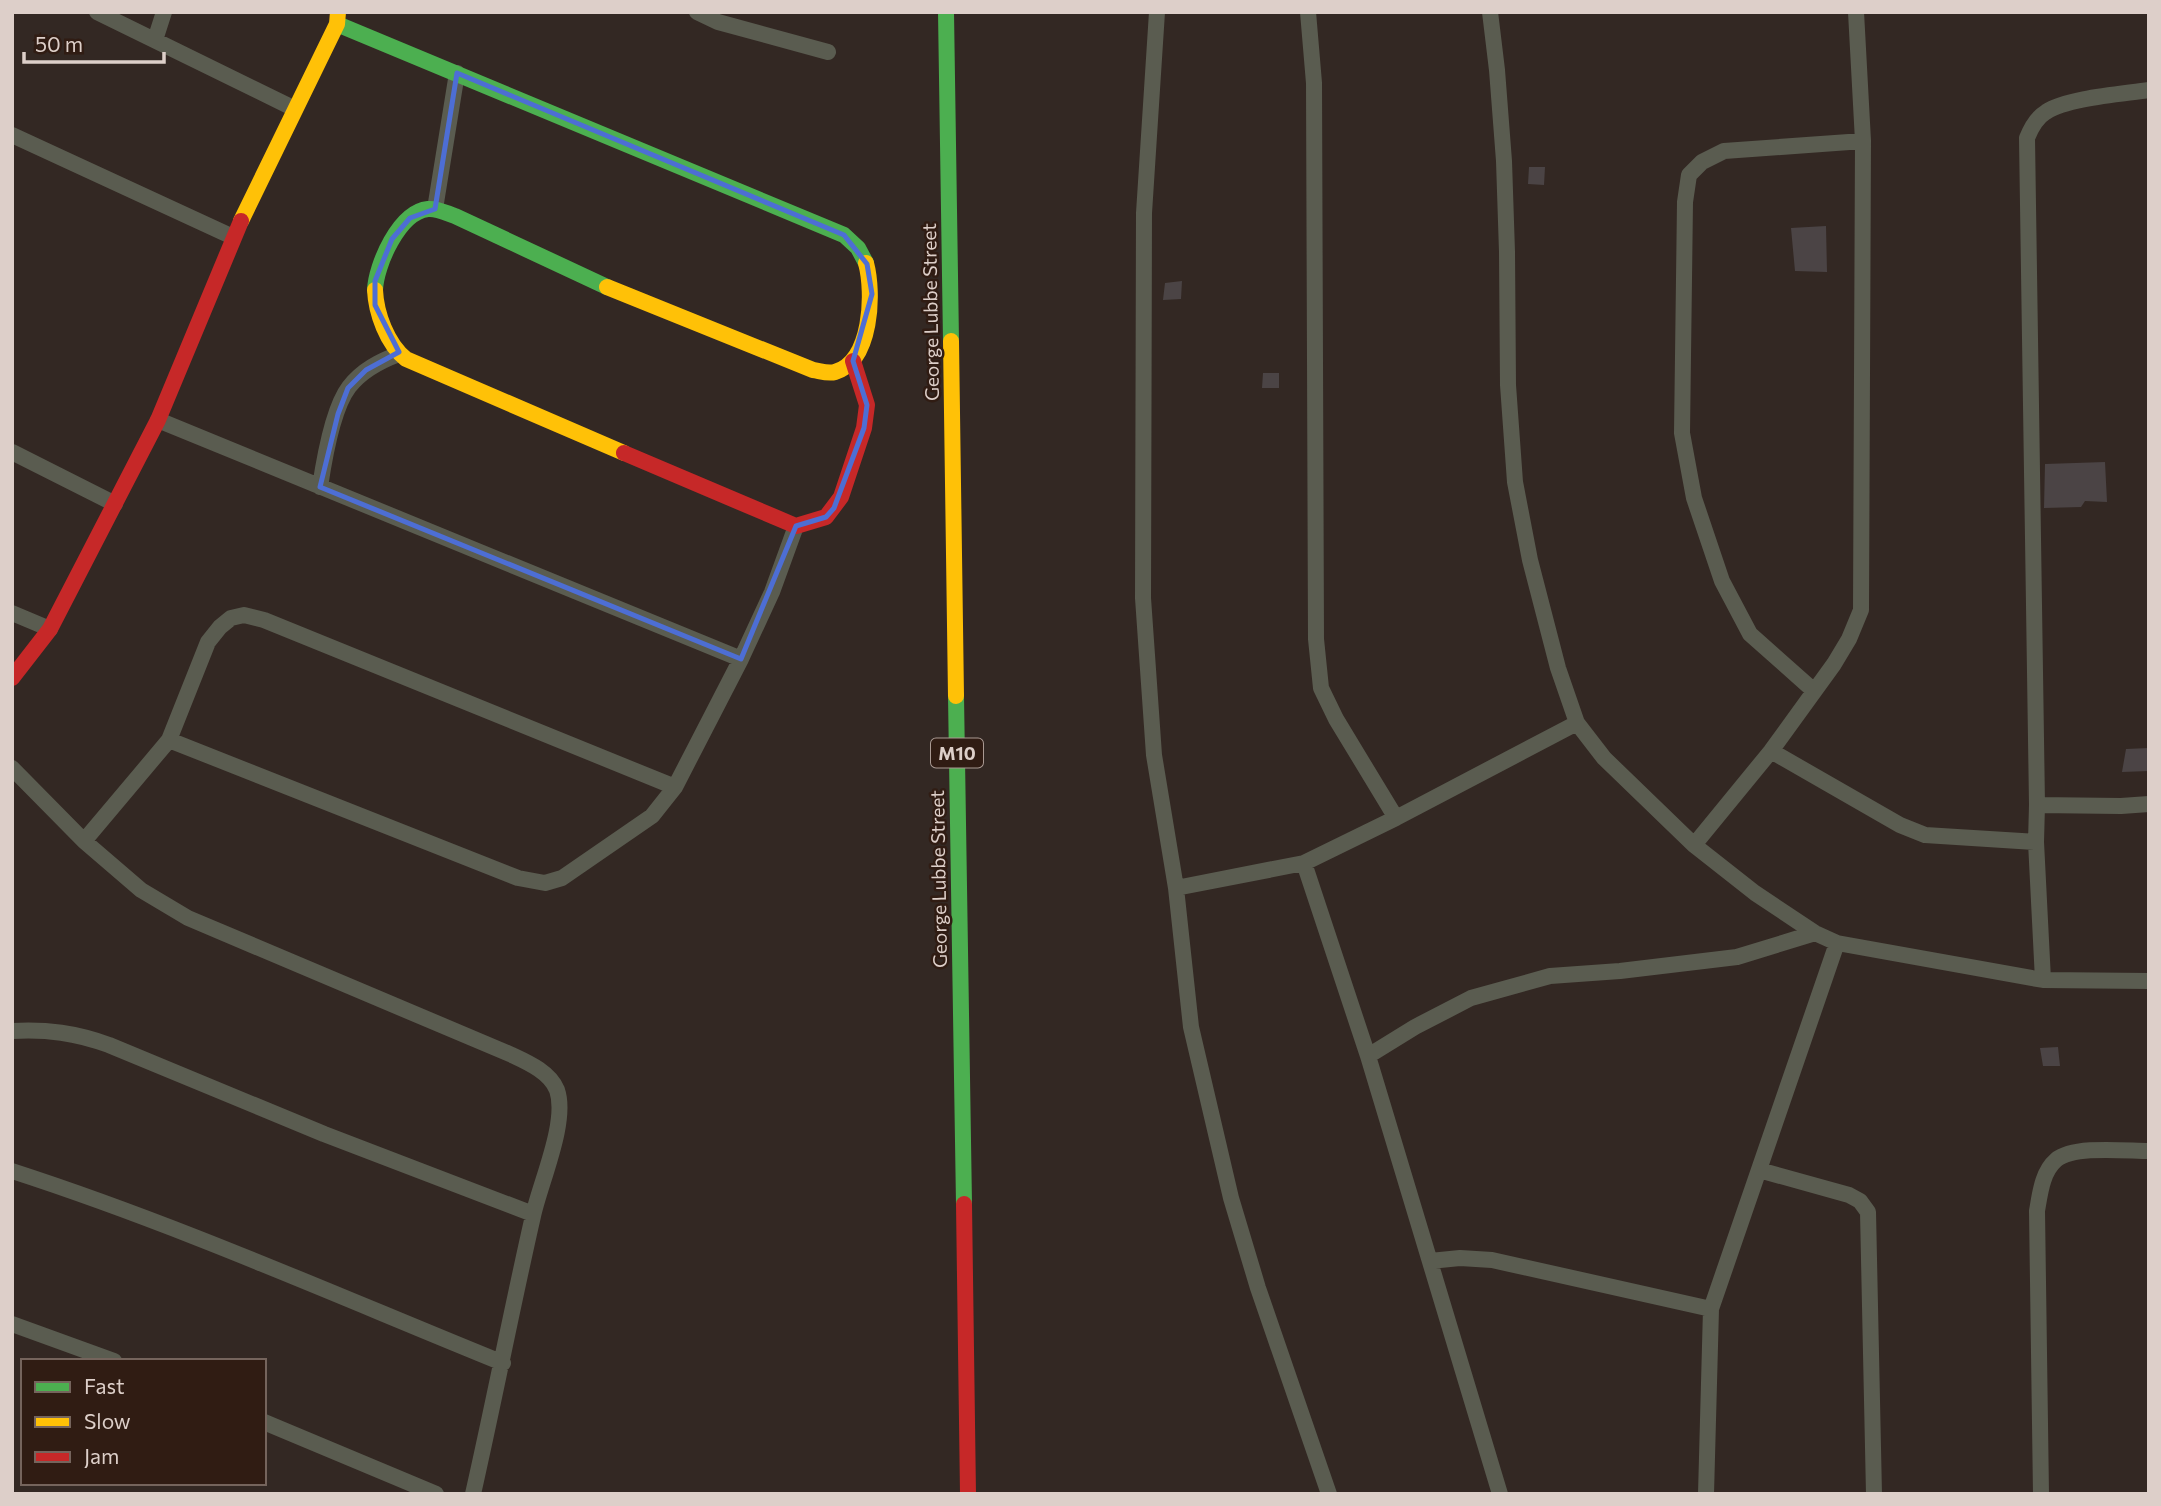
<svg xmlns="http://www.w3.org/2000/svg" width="2161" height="1506" viewBox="0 0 2161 1506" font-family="Commissioner,sans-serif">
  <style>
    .building { fill: #4b4445 }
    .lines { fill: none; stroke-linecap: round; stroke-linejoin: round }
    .street { stroke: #5a5c50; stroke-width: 16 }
    .fast { stroke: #4caf50; stroke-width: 16 }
    .slow { stroke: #ffc107; stroke-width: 16 }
    .jam { stroke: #c62828; stroke-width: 16 }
    .marked { fill: none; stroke: #4d6ed4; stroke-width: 5; stroke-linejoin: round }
    .labels { text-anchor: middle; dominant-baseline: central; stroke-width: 5; stroke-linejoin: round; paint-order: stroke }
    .shield { fill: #301c13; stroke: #a99992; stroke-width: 2 }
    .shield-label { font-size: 18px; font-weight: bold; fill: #ddcfc9 }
    .street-label { font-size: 19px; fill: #ddcfc9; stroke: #301c13 }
  </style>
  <rect width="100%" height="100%" fill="#332823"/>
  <path class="building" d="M1529,167h16l-1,18 -16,-1z
    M1826,226l1,46 -32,-1 -4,-43z
    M1182,281l-1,18 -18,1 2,-17z
    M1263,373h16v15h-17z
    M2105,462l2,40 -22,-1 -4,6 -37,1 1,-44z
    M2149,748v23l-27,1 4,-23z
    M2058,1047l2,19h-17l-3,-18z"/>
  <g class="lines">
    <path class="street" d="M97,12l198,97
      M697,12l21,10 110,30
      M1157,12l-13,201 -1,385 11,157 22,133 15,139 40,171 27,90 71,206
      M1308,12l6,71 2,556 5,49 15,31 60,99
      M1490,12l7,58 7,91 3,91 1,133 7,97 15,78 28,108 19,55 27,35 90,87 61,48 60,40 22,10 206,37 106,1
      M155,40l9,-28
      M12,135l221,102
      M435,209l22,-136
      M158,420l583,239
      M12,452l103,52
      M320,487c4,-27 13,-79 29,-100 13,-17 31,-26 50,-33
      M12,613l38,16
      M1813,690l-63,-56 -28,-53 -28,-83 -12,-65 3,-231 4,-27 13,-13 22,-11 139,-10
      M169,740l349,138 27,5 17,-5 90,-62 23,-29 66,-128 31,-67 24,-66
      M1771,751l129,74 25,10 111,7
      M12,768l72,73 57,49 47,28 324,137c15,7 38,17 45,35 11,32 -17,93 -24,126 -21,92 -39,185 -60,278
      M2037,805l84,1 28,-2
      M84,841l85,-101 39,-98 12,-15 11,-9 13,-3 20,5 411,167
      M1694,845l77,-94 63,-87 15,-25 12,-29 2,-469 -7,-129
      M1304,863l64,193 132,438
      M1176,888l128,-25 92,-45 181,-95
      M2043,980l-7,-138 1,-37 -10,-667c4,-10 9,-20 19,-26 21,-14 77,-18 103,-22
      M12,1031c35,-2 64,2 97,14l215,89 209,80
      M1368,1056l47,-29 56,-29 79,-22 70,-5 117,-14 78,-24
      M1759,1170l90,25 11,6 8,11 6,282
      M12,1171c167,54 328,126 491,192
      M1430,1261l30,-3 32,2 219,49
      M12,1324l102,37
      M264,1422l172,72
      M1706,1494l5,-185 126,-366
      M2041,1494l-4,-283c3,-17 5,-39 19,-51 18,-15 70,-9 93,-9"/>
    <path class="fast" d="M946,12l5,329
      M337,24l507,211 14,13 8,15
      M375,290c1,-25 24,-78 53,-81 9,-1 18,4 27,7l152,71
      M956,696l8,508"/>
    <path class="slow" d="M241,221l96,-197 1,-12
      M607,287l206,83c7,1 15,4 22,2 37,-11 39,-79 31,-109
      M375,290c1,23 12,54 31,69l218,94
      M951,341l5,355"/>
    <path class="jam" d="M624,453l172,73 30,-9 15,-20 23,-69 3,-23 -14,-44
      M12,678l38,-49 108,-209 83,-199
      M964,1204l4,290"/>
  </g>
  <path class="marked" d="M457,73l387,162 23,29 5,30 -19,67 14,44 -3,23 -30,80 -8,9 -30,9 -55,133 -421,-172 18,-73 10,-26 18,-18 33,-18 -24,-47v-24l17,-42 18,-21 25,-9z"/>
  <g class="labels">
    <rect class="shield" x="931" y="738.5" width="52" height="29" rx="5"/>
    <g class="shield-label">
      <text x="957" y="753">M10</text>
    </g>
    <g class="street-label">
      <text transform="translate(930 312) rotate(-91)">George Lubbe Street</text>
      <text transform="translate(938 879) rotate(-91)">George Lubbe Street</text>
    </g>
  </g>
  <rect width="2161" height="1506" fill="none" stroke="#ddcfc9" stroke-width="28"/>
  <rect x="21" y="1359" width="245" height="126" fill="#301c13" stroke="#75645c" stroke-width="2"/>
  <rect x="35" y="1382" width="35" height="10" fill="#4caf50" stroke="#75645c" stroke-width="2"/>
  <text x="84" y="1394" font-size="21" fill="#ddcfc9">Fast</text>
  <rect x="35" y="1417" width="35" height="10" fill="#ffc107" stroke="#75645c" stroke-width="2"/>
  <text x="84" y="1429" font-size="21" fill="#ddcfc9">Slow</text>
  <rect x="35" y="1452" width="35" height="10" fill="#c62828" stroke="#75645c" stroke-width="2"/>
  <text x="84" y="1464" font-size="21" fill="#ddcfc9">Jam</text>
  <path d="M24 52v10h140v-10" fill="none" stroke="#ddcfc9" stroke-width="3.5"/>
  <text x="35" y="52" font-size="21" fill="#ddcfc9" stroke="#301c13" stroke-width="5" paint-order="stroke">50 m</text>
</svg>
